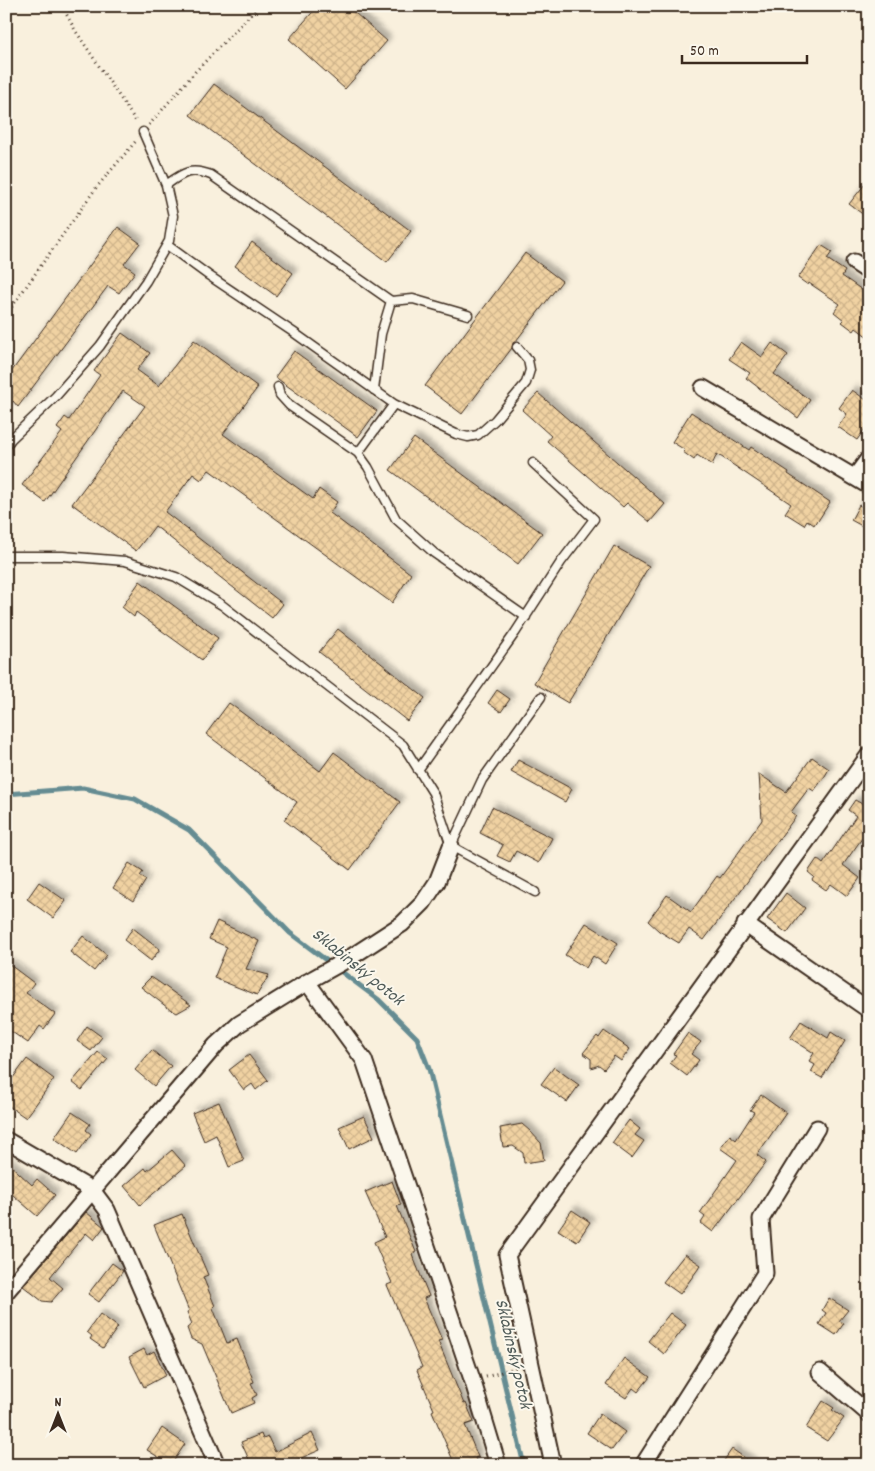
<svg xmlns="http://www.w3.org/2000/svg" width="875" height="1471" viewBox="0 0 875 1471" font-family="Dekko,sans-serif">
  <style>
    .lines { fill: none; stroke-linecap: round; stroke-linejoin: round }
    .stream { stroke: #658c92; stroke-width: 5 }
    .building { fill: url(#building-cross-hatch); stroke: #3b2a1e; filter: url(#shadow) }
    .service-casing { stroke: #3b2a1e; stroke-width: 11 }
    .minor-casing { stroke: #3b2a1e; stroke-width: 19 }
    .path { stroke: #3b2a1e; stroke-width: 3; stroke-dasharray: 1 4; stroke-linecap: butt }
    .service { stroke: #fbf7ec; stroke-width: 8 }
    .minor { stroke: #fbf7ec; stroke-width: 15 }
    .labels { text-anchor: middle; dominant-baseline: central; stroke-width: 4; stroke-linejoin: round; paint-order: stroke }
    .water-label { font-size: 18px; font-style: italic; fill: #505b58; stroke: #fbf7ec }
  </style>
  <defs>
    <pattern id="building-cross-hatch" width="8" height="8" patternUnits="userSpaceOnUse" patternTransform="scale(1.25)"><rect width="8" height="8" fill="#f0d2a2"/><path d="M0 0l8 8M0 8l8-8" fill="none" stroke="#cfb48b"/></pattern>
    <filter id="shadow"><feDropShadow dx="4.5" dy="-4.5" stdDeviation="2.5" flood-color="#0004"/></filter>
  </defs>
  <rect width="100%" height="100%" fill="#f9f0dd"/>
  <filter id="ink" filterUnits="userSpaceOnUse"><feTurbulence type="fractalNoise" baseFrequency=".02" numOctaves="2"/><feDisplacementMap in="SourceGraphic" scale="10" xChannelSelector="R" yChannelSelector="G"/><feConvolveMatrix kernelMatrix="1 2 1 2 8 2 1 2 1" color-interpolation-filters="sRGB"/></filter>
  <g filter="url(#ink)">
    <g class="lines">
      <path class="stream" d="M6,794l77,-6 52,11 54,31 101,103 89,67 38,38 12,31 95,396"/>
    </g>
    <path class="building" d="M318,6h29l40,35 -42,48 -56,-50z
      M214,84l197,147 -24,31 -197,-147z
      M869,179v40l-20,-15z
      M118,227l22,16 -16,21 11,8 -16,21 -11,-7 -90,121 -5,-6 -7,8v-30z
      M252,242l41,31 -17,23 -41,-30z
      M821,245l11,7 -5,7 18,12 -3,5 23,16 -3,4 7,5v37l-13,-10 -2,3 -12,-9 2,-2 -10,-8 6,-8 -31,-21 -1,2 -10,-7z
      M525,253l37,28 -46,60 -3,2 -1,5 -50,66 -37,-28z
      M122,333l28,20 -13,17 22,16 35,-46 64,47 -35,47 90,65 6,-10 18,13 -7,11 81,61 -19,29 -183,-133 -8,10 -8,-6 -28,38 118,92 -11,14 -117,-92 -19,25 -64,-47 73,-98 -22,-15 -78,111 -23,-17 40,-53 -5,-4 8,-11 4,3 31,-45 -6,-4z
      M741,342l21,15 10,-14 16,12 -14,19 36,26 -12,18 -52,-40 4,-5 -21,-14z
      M294,351l83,60 -19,26 -83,-60z
      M852,390l17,12v21l-12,17 -19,-13 9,-13 -8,-6z
      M538,393l127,111 -15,18 -23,-19 -4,4 -76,-66 4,-5 -29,-26z
      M691,412l58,38 2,-3 38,25 -1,2 42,28 -12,19 -1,-1 -3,5 -7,-5 -3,5 -19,-12 6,-9 -74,-50 -5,11 -15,-10 -3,5 -11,-8 2,-2 -13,-8z
      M414,438l128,95 -24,31 -128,-94z
      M859,505l10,6v19l-18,-10z
      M614,546l35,20 -81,137 -34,-20z
      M140,581l78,57 -16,22 -66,-48 -2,5 -12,-10z
      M338,629l87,69 -18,23 -88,-69z
      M497,690l13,9 -9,13 -13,-9z
      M229,703l91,68 14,-19 66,50 -50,68 -66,-50 13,-18 -91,-68z
      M812,757l17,12 -4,7 -11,15 -5,-3 -18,24 5,4 -92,124 -15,-11 -10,14 -20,-12 -11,-10 19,-26 24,17 26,-36 3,2 42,-58 -3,-46 27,18z
      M518,760l54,29 -7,13 -54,-30z
      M869,798v43l-6,-4 -20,28 17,13 -13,18 -16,-12 -5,6 -14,-10 2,-3 -6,-5 9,-13 6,5 33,-48 -8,-6 7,-10 9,5z
      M492,807l60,31 -13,25 -23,-12 -6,11 -13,-6 6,-11 -23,-12z
      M129,863l14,9 -3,4 6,4 -13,21 -20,-13z
      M39,882l27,19 -13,17 -26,-19z
      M786,893l19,15 -18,25 -20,-14z
      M217,921l42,20 -13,28 23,6 -12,20 -43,-17 13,-31 -18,-8z
      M586,923l32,20 -13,21 -12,-8 -7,12 -21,-13z
      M133,928l27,21 -9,12 -27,-21z
      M83,936l24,19 -13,16 -24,-19z
      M6,962l28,21 -8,10 29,21 -11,15 -4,-3 -12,17 -22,-15z
      M151,977l9,6 31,22 -14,8 -9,-5 -27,-21z
      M801,1021l27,17 3,-6 14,9 -23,37 -11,-6 4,-7 -6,-4 5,-8 -24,-15z
      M87,1026l15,11 -11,14 -14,-10z
      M604,1031l26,18 -9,12 -7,-5 -10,13 -5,-4 -8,3v-9l-8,-6 14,-17 2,2z
      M688,1033l13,9 -10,12 8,6 -12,16 -17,-13 6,-8 -3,-1z
      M152,1050l19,16 -17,20 -19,-16z
      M98,1052l10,7 -26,31 -10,-8z
      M249,1055l19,25 -12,10 -4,-6 -8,6 -15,-20z
      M27,1059l27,20 -28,39 -20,-14v-17z
      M554,1067l25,18 -12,17 -26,-18z
      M761,1095l25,18 -29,42 9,7 -53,70 -12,-9 4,-6 -5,-4 37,-53 -17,-12 10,-13 6,5 18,-28 -4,-2z
      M219,1102l25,59 -15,6 -13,-32 -12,6 -12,-28z
      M72,1112l18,12 -4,6 5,4 -14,20 -23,-16z
      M364,1116l10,21 -25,12 -10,-22z
      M629,1120l11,9 -5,6 9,6 -12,17 -20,-15z
      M522,1124l8,7 11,12 3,17 -20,3 -1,-10 -10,-7 -10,1 -3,-19z
      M172,1150l14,16 -46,39 -16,-19 21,-18 2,3z
      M6,1161l26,24 5,-6 18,16 -18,21 -31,-27z
      M392,1181l9,24 -4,1 19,46 -4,2 17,42 -5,2 18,42 -4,1 26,63 2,-1 8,19 -9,3 13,32 -3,1 3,7h-23l-23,-54 2,-1 -17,-40 5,-3 -35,-82 5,-2 -18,-41 11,-5 -20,-45z
      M572,1210l18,12 -13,20 -19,-12z
      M86,1212l18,15 -10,13 -8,-7 -36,44 13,11 -12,14 -9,-1 -19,-15z
      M182,1214l26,61 -5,2 12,29 -2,2 14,35 10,-4 17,43 -3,1 6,12 -5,3 2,5 -23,10 -29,-69 -11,-5 -4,-11 5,-4 -5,-12 2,-1 -35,-86z
      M685,1254l16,11 -21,29 -17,-12z
      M112,1263l11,8 -24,31 -11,-8z
      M829,1298l19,12 -9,11 5,2 -8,12 -17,-11 7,-11 -4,-3z
      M670,1313l16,12 -22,29 -16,-13z
      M100,1314l18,13 -15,21 -13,-9 2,-3 -5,-4z
      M144,1349l3,6 7,-4 12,24 -22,12 -15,-30z
      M624,1358l26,19 -12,15 -5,-4 -7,10 -20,-13z
      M823,1401l11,7 -2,2 12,8 -17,23 -21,-13z
      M600,1414l25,18 -13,18 -25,-17z
      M162,1428l23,16 -14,21 -24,-15z
      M312,1433l8,17 -35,15h-36l2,-1 -10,-22 20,-8 2,5 5,-2 7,15z
      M732,1449l23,16h-34z"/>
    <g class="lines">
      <defs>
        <path id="service" d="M166,185c17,-12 24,-18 45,-10l180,126 -10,33 -7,56
          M167,245l41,30 85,57 101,72 62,30 12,3 10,-2 17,-15 31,-37 4,-13 -2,-10 -11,-13
          M391,301l22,-2 55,16
          M278,387l2,8 10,11 68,47 10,14 28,52 38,34 92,64
          M6,446l5,-7 45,-43 44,-50 46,-65 23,-40 4,-25 -7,-31 -23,-53
          M358,453l36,-49
          M6,556h57l62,5 51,16 46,28 181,140 30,48 18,53 84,46
          M418,770l97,-137 46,-71 33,-43 -61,-56
          M451,846l31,-66 59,-83"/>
        <path id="minor" d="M854,262l15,10
          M703,388l166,98
          M855,477l14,-19
          M745,924l124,86
          M307,982l57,78 109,322 25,83
          M6,1140l86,50 15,20 110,255
          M6,1292l210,-247 23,-21 75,-46 34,-19 54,-35 21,-21 14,-21 14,-36
          M820,1372l49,42
          M553,1465l-46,-210 362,-500
          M643,1465l122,-192 -4,-54 56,-91"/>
      </defs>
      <use href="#service" class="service-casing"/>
      <use href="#minor" class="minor-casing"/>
      <path class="path" d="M62,6l13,24 62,93
        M149,125l46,-53 64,-66
        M6,315l90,-127 40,-47
        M486,1377l32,-10"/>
      <use href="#service" class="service"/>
      <use href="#minor" class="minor"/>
    </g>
  </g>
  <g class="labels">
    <g class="water-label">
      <text transform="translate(357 968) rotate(39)">Sklabinský potok</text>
      <text transform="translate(512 1354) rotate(77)">Sklabinský potok</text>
    </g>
  </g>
  <rect width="875" height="1471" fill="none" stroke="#fbf7ec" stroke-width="25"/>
  <rect x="12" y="12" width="850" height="1446" fill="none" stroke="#3b2a1e" stroke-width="2" filter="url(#ink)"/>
  <g transform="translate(58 1414)" stroke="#fbf7ec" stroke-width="4" paint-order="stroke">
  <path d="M0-4L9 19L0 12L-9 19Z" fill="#3b2a1e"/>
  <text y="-8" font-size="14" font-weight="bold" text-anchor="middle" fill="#3b2a1e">N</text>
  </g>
  <path d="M682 55v8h125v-8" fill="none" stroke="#3b2a1e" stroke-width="2.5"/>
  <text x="690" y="55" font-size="15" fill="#3b2a1e" stroke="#fbf7ec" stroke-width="4" paint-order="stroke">50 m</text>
</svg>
